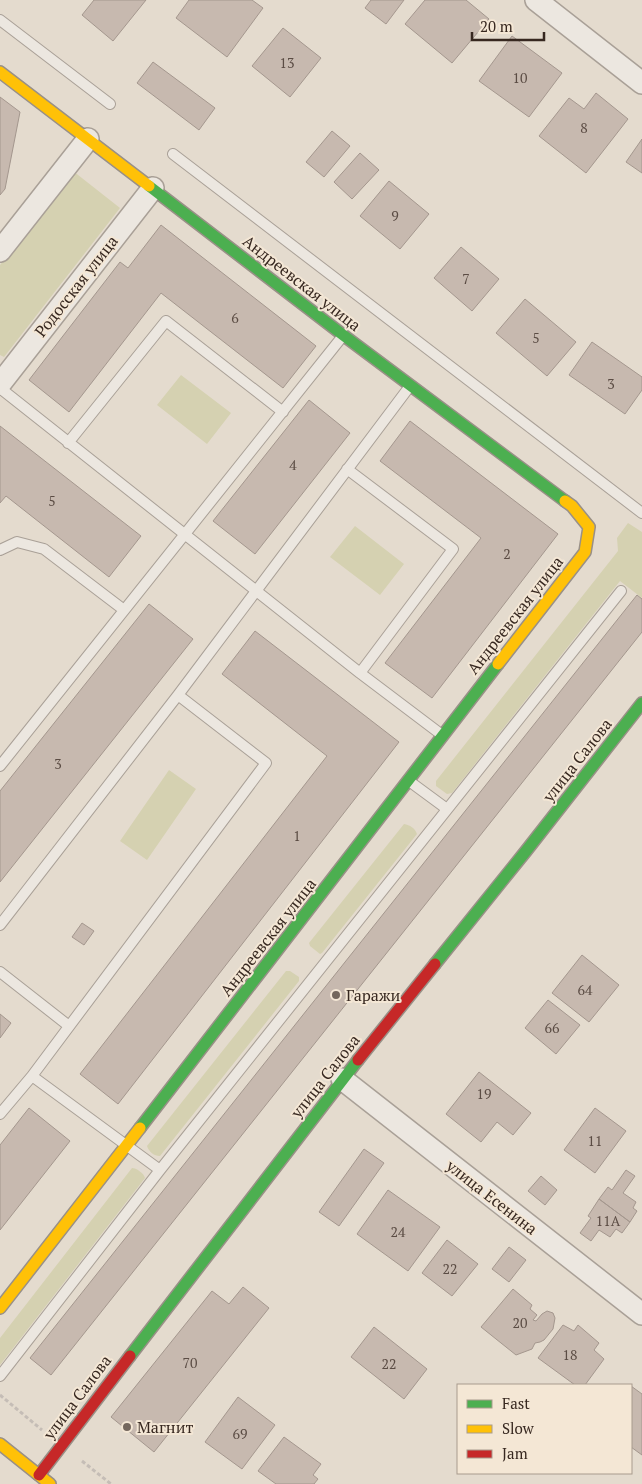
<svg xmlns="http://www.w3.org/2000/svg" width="642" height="1484" viewBox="0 0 642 1484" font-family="'PT Serif',serif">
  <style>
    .green { fill: #d5d1b1 }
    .building { fill: #c7b9af; stroke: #a4978e }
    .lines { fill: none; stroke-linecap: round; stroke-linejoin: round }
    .lane-casing { stroke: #a9a097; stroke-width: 12 }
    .street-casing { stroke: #a9a097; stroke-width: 24 }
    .fast-casing { stroke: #999087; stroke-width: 14 }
    .slow-casing { stroke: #999087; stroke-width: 14 }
    .jam-casing { stroke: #999087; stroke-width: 14 }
    .path { stroke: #c5bdb6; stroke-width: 3; stroke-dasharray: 4 2.5; stroke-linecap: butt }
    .lane { stroke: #ece7e0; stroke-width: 10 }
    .street { stroke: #ece7e0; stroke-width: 21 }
    .fast { stroke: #4caf50; stroke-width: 11 }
    .slow { stroke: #ffc107; stroke-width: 11 }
    .jam { stroke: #c62828; stroke-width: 11 }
    .poi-dot { fill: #74675d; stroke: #f4e7d5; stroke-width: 2 }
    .labels { text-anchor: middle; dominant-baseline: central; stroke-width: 4; stroke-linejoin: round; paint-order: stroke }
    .number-label { font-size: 14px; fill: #5b4c44 }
    .street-label { font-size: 16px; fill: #372820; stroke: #f4e7d5 }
    .poi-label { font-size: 16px; fill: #372820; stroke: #f4e7d5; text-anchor: start }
  </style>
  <rect width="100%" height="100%" fill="#e4dbce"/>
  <path class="green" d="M73,171l47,37 -116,149 -4,-2v-90z
    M181,375l50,38 -24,31 -50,-39z
    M628,523l14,9v66l-22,-17 -168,212 -5,1 -11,-8v-5l182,-230 -1,-13z
    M355,526l49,38 -24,31 -50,-38z
    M169,770l27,19 -49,71 -27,-19z
    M404,824c6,1 11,4 13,10l-95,119 -2,1 -10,-8 -1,-3z
    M286,971h4l9,6v4l-139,175c-6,0 -11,-4 -13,-10z
    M132,1168c4,0 12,5 13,10l-145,187v-27z"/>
  <path class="building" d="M94,0h52l-33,41 -31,-26z
    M189,0h63l11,8 -36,49 -51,-39z
    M371,0h33l-18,24 -21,-16z
    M425,0h41l23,19 -37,44 -47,-39z
    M283,28l38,30 -31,39 -38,-31z
    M512,36l50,37 -33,44 -50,-36z
    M153,62l62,46 -16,22 -62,-47z
    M596,93l32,26 -42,54 -47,-37 30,-38 15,11z
    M0,97l20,15 -15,77 -5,6z
    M332,131l18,15 -26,31 -18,-15z
    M642,139v34l-16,-11z
    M360,153l19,17 -27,29 -18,-17z
    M389,181l40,33 -29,35 -40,-33z
    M161,225l155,121 -33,42 -122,-95 -92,119 -40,-32 91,-118 8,6z
    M461,247l38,32 -27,32 -38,-33z
    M525,299l51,43 -29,34 -51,-43z
    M592,342l50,35v13l-17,24 -56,-39z
    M309,400l41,33 -95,121 -42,-33z
    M410,421l148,113 -126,164 -47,-35 96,-125 -101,-77z
    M0,426l141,110 -32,41 -103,-81 -6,7z
    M637,595l5,4v33l-591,743 -21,-17z
    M149,604l44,35 -193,243v-91z
    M255,631l144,111 -281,362 -38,-30 247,-318 -105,-82z
    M82,923l12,8 -10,14 -12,-8z
    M582,955l37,30 -30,37 -37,-29z
    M548,1000l32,25 -24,29 -31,-26z
    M0,1014l11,9 -11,15z
    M479,1072l52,41 -18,22 -16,-13 -16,20 -35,-28z
    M29,1108l41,33 -70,89v-85z
    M595,1108l31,23 -31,42 -31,-23z
    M364,1149l20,14 -45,63 -20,-14z
    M626,1170l9,6 -12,17 13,9 -3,6 4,3 -7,11 -31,-23 9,-12 4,3z
    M541,1176l16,14 -12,15 -17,-14z
    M388,1190l52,37 -32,44 -51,-37z
    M599,1199l31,23 -8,11 -6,-4 -6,8 -11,-7 -8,11 -11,-8 11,-15 -3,-2z
    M447,1240l31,24 -26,32 -30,-23z
    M509,1247l17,13 -17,22 -17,-13z
    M243,1287l26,21 -115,144 -43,-35 101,-126 17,13z
    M513,1289l19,16 -2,4 7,6 -4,5 3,1 6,-7 5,-3 6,2 2,5 -2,11 -9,11 -4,2 -5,1 -3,6 -16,6 -35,-28z
    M563,1325l11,6 4,-6 21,18 -5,7 10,9 -19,26h-10l-37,-27z
    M374,1327l53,42 -23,30 -53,-42z
    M631,1386l11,8v61l-11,-8z
    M238,1397l37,28 -33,44 -37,-27z
    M284,1437l37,27 -8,11 5,4 -4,5h-38l-18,-13z"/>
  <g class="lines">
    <defs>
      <path id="lane" d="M0,20l110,84
        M173,154l469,359
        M0,388l360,285 82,62
        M68,443l98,-122 117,91
        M347,469l106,80 -93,124
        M0,550l17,-8 27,7 80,61
        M0,766l342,-429
        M409,781l38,28
        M0,925l178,-230 232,-309
        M0,972l69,54
        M32,1076l234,-313 -88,-68
        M0,1114l32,-38 128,94
        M0,1376l160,-206 461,-579"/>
      <path id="street" d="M536,0l106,83
        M0,251l88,-112
        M0,384l153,-196
        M342,1079l300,235"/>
      <path id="fast" d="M149,186l194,149 222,166
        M435,964l91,-113 116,-148
        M140,1128l358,-464
        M130,1356l228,-296"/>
      <path id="slow" d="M0,72l149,114
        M498,664l87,-112 4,-25 -17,-21 -7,-5
        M0,1308l140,-180
        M0,1444l50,40"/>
      <path id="jam" d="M358,1060l77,-96
        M39,1475l91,-119"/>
    </defs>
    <use href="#lane" class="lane-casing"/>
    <use href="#street" class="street-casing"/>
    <use href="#fast" class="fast-casing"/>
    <use href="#slow" class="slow-casing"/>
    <use href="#jam" class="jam-casing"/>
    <path class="path" d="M0,1395l42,35
      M82,1461l29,23"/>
    <use href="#lane" class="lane"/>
    <use href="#street" class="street"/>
    <use href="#fast" class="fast"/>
    <use href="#slow" class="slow"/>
    <use href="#jam" class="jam"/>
  </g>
  <g class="poi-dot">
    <circle cx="336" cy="995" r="5"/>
    <circle cx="127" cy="1427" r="5"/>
  </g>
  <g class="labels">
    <g class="number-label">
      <text x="287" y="62">13</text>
      <text x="520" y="77">10</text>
      <text x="584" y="127">8</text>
      <text x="395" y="215">9</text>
      <text x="466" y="278">7</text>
      <text x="235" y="317">6</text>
      <text x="536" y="337">5</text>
      <text x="611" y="383">3</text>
      <text x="293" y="464">4</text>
      <text x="52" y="500">5</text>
      <text x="507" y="553">2</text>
      <text x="58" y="763">3</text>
      <text x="297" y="835">1</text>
      <text x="585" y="989">64</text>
      <text x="552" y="1027">66</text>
      <text x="484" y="1093">19</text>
      <text x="595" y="1140">11</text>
      <text x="608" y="1220">11А</text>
      <text x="398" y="1231">24</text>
      <text x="450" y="1268">22</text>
      <text x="520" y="1322">20</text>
      <text x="570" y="1354">18</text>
      <text x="190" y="1362">70</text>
      <text x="389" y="1363">22</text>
      <text x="240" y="1433">69</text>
    </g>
    <g class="street-label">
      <text transform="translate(302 283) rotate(38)">Андреевская улица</text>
      <text transform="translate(76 286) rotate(-52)">Родосская улица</text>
      <text transform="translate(515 615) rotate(-52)">Андреевская улица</text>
      <text transform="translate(577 760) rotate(-52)">улица Салова</text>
      <text transform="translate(268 937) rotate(-52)">Андреевская улица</text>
      <text transform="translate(325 1076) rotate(-52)">улица Салова</text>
      <text transform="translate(492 1197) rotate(38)">улица Есенина</text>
      <text transform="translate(77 1397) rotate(-53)">улица Салова</text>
    </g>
    <g class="poi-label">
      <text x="346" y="995">Гаражи</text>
      <text x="137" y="1427">Магнит</text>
    </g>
  </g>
  <rect x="457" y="1384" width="175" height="90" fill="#f4e7d5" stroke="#a89b8d"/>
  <rect x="467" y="1400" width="25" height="8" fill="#4caf50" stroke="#a89b8d"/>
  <text x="502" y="1409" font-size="15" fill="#372820">Fast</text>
  <rect x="467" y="1425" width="25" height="8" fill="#ffc107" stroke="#a89b8d"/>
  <text x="502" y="1434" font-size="15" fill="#372820">Slow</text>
  <rect x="467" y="1450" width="25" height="8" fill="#c62828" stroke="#a89b8d"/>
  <text x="502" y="1459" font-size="15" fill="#372820">Jam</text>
  <path d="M472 32v8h72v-8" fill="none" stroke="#372820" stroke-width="2.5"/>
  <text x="480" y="32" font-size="15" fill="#372820" stroke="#f4e7d5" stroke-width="4" paint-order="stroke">20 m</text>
</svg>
